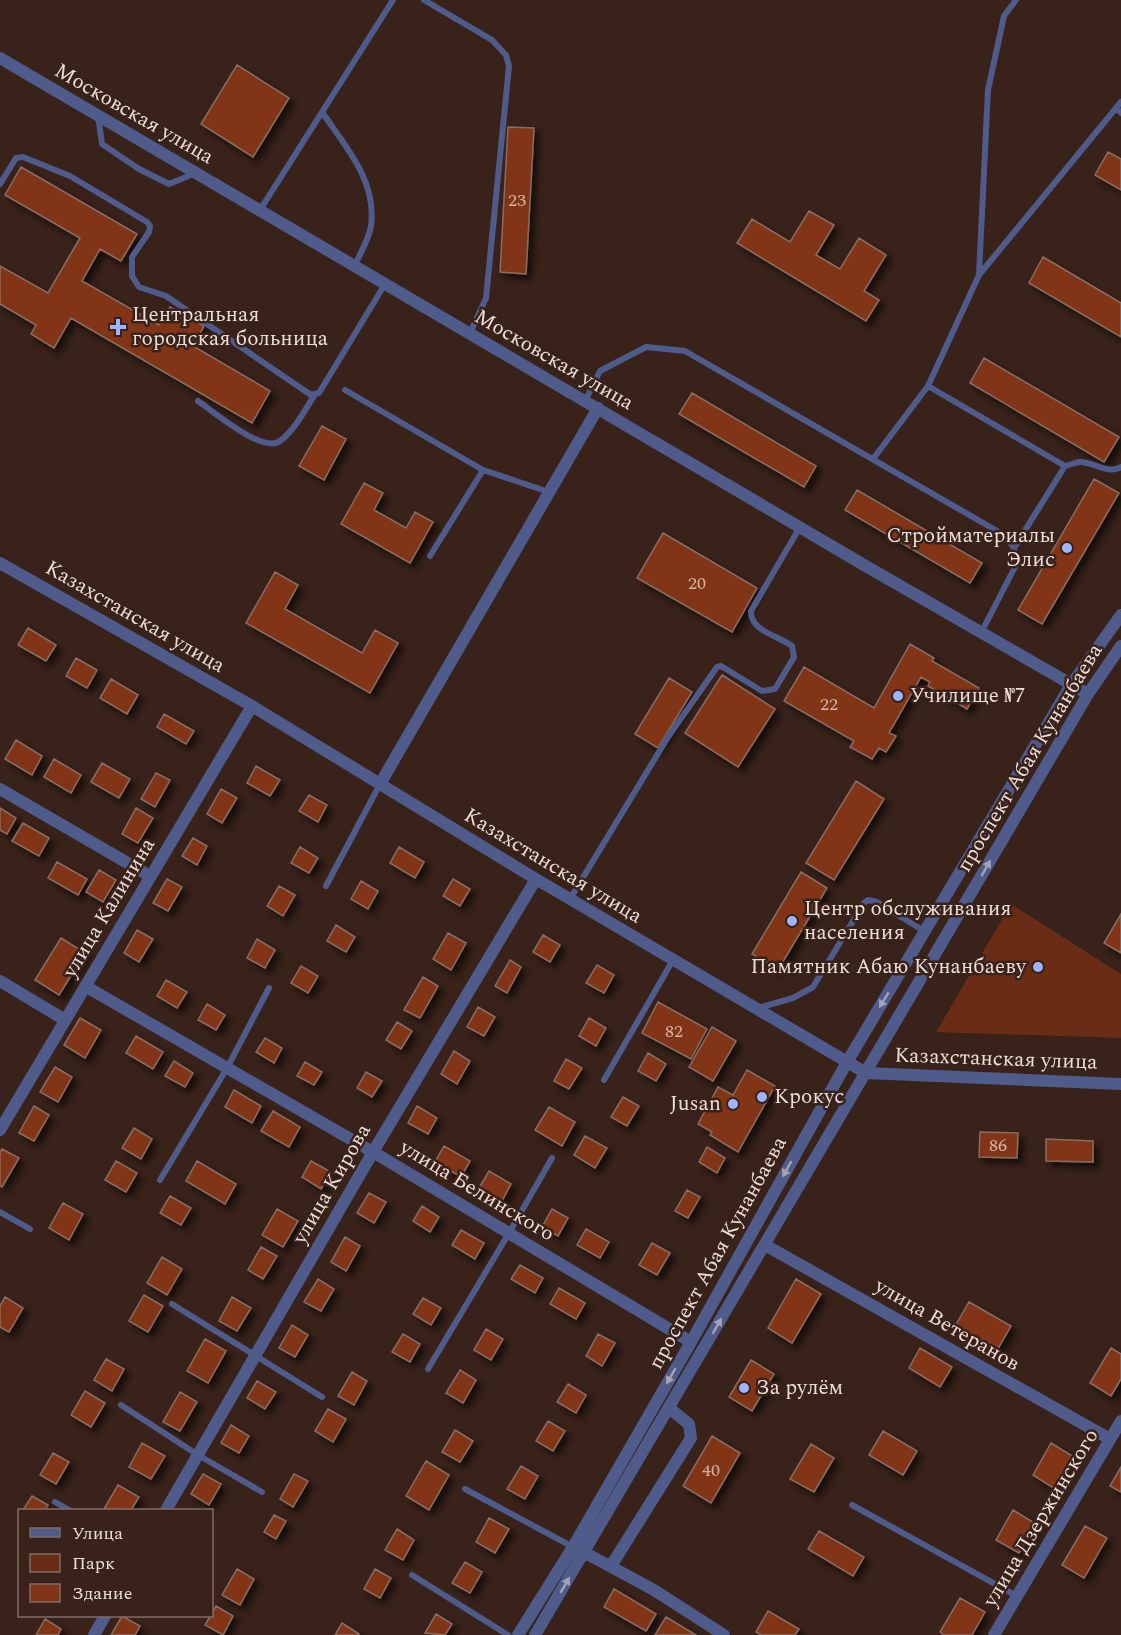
<svg xmlns="http://www.w3.org/2000/svg" width="1121" height="1635" viewBox="0 0 1121 1635" font-family="Spectral,serif">
  <style>
    .green { fill: #6a2c15 }
    .building { fill: #823417; stroke: #886d64; stroke-width: 1.5; filter: url(#shadow) }
    .lines { fill: none; stroke-linecap: round; stroke-linejoin: round }
    .lane { stroke: #4e5b8b; stroke-width: 6 }
    .street { stroke: #4e5b8b; stroke-width: 12 }
    .oneway { fill: #a5a2b5 }
    .poi-dot { fill: #9eb4fd; stroke: #38221a; stroke-width: 2 }
    .labels { text-anchor: middle; dominant-baseline: central; stroke-width: 5; stroke-linejoin: round; paint-order: stroke }
    .number-label { font-size: 18px; fill: #d2b3a8 }
    .street-label { font-size: 21px; fill: #edddd8; stroke: #38221a }
    .poi-label { font-size: 21px; fill: #edddd8; stroke: #38221a; text-anchor: start }
  </style>
  <defs>
    <filter id="shadow"><feDropShadow dx="5" dy="5" stdDeviation="3" flood-color="#0009"/></filter>
  </defs>
  <rect width="100%" height="100%" fill="#38221a"/>
  <path class="green" d="M1011,904l110,70v64l-185,-6z"/>
  <path class="building" d="M237,65l52,33 -36,59 -52,-33z
    M508,127l26,1 -8,146 -26,-2z
    M1108,152l13,7v31l-26,-15z
    M21,167l116,67 -16,27 -21,-12 -18,32 77,44 11,-18 34,19 -11,20 77,45 -18,32 -181,-105 -17,30 -23,-14 5,-9 -36,-21v-38l48,27 32,-55 -75,-43z
    M809,211l25,14 -18,30 24,14 19,-31 27,17 -22,36 15,9 -13,21 -129,-78 15,-24 38,23z
    M1043,257l78,46v34l-92,-54z
    M984,358l135,79 -15,25 -134,-79z
    M692,393l124,73 -12,21 -125,-73z
    M322,426l24,13 -22,41 -25,-14z
    M1094,479l25,14 -77,131 -24,-14z
    M364,483l19,10 -9,17 32,18 9,-16 18,10 -23,41 -69,-39z
    M857,490l125,73 -12,20 -125,-73z
    M663,533l94,55 -25,44 -95,-54z
    M275,572l23,13 -13,24 77,44 13,-23 23,13 -28,50 -124,-70z
    M28,628l28,17 -10,16 -28,-16z
    M910,644l24,14 -2,3 47,27 -12,21 -39,-23 2,-4 -9,-5 -32,56 7,3 -10,16 -7,-4 -7,11 -22,-12 4,-6 -70,-40 20,-34 70,41z
    M76,658l21,12 -10,18 -21,-12z
    M722,675l53,34 -37,58 -53,-34z
    M669,678l23,14 -34,56 -23,-14z
    M111,679l27,16 -11,19 -27,-16z
    M164,714l30,17 -8,13 -29,-17z
    M16,740l26,16 -10,19 -27,-16z
    M54,759l27,16 -10,18 -27,-16z
    M102,763l28,16 -11,19 -28,-16z
    M256,766l24,14 -10,16 -23,-13z
    M156,773l14,7 -15,27 -14,-8z
    M856,781l28,18 -50,81 -28,-17z
    M221,789l16,9 -15,25 -15,-9z
    M309,795l18,10 -9,17 -19,-11z
    M0,808l16,10 -9,16 -7,-4z
    M136,808l17,10 -15,25 -16,-9z
    M23,823l26,15 -10,18 -27,-15z
    M193,838l14,8 -10,19 -15,-9z
    M300,847l18,11 -9,15 -18,-10z
    M399,847l25,15 -9,16 -25,-15z
    M57,862l30,17 -9,16 -30,-17z
    M99,870l17,10 -13,22 -17,-10z
    M801,872l26,16 -49,82 -26,-16z
    M167,879l15,8 -14,24 -15,-8z
    M453,879l17,10 -10,17 -17,-10z
    M361,881l17,10 -10,18 -17,-10z
    M279,886l16,9 -12,21 -16,-10z
    M1121,914v39l-17,-10z
    M336,925l19,12 -9,15 -19,-11z
    M137,930l16,9 -14,23 -15,-9z
    M448,933l18,10 -15,27 -18,-11z
    M543,935l17,10 -10,17 -17,-10z
    M61,938l24,15 -26,42 -24,-15z
    M257,939l18,11 -10,18 -18,-10z
    M510,960l11,7 -14,26 -12,-7z
    M597,965l17,10 -10,18 -18,-10z
    M301,966l17,10 -10,17 -17,-10z
    M423,977l15,9 -18,32 -16,-8z
    M166,980l21,12 -10,16 -20,-12z
    M658,1002l49,27 -16,30 -49,-26z
    M207,1004l18,11 -9,15 -18,-10z
    M478,1007l17,10 -11,19 -17,-9z
    M80,1018l21,12 -16,28 -21,-13z
    M589,1018l17,10 -10,18 -17,-10z
    M397,1022l15,9 -11,18 -15,-9z
    M712,1027l24,14 -23,40 -24,-14z
    M136,1036l27,16 -10,17 -27,-16z
    M265,1038l17,10 -8,15 -18,-11z
    M454,1051l16,10 -13,23 -16,-10z
    M648,1053l18,11 -10,17 -18,-10z
    M566,1059l16,9 -13,21 -15,-8z
    M174,1061l19,12 -8,14 -20,-11z
    M305,1062l17,10 -8,13 -17,-9z
    M55,1067l17,10 -14,25 -18,-10z
    M747,1070l28,16 -37,66 -28,-17 2,-3 -14,-8 20,-37 15,8z
    M366,1072l16,9 -10,16 -15,-9z
    M234,1090l27,16 -9,17 -27,-16z
    M623,1097l16,9 -12,20 -16,-9z
    M34,1106l15,9 -15,26 -15,-8z
    M417,1106l20,12 -9,16 -20,-11z
    M549,1107l26,15 -13,24 -27,-16z
    M273,1111l27,16 -11,20 -28,-16z
    M134,1128l18,11 -11,20 -19,-11z
    M980,1132l38,1 -1,25 -38,-1z
    M585,1136l22,12 -12,20 -21,-13z
    M1046,1139l47,2v21l-47,-1z
    M444,1146l26,15 -9,16 -26,-15z
    M707,1147l18,11 -8,15 -18,-11z
    M2,1149l17,9 -17,29 -2,-1v-34z
    M116,1161l21,12 -11,19 -21,-12z
    M197,1161l39,23 -11,20 -39,-23z
    M311,1161l20,11 -10,17 -19,-12z
    M489,1171l22,13 -9,17 -23,-13z
    M687,1190l13,7 -12,21 -13,-7z
    M369,1193l17,9 -12,21 -17,-10z
    M170,1196l21,12 -10,17 -21,-12z
    M63,1203l20,11 -14,26 -20,-12z
    M422,1206l17,11 -9,15 -17,-11z
    M277,1209l21,12 -15,26 -21,-12z
    M552,1209l16,9 -10,18 -16,-9z
    M586,1229l23,13 -9,16 -23,-13z
    M461,1230l23,13 -9,16 -23,-14z
    M345,1237l15,9 -14,25 -15,-9z
    M652,1243l18,10 -13,22 -18,-10z
    M261,1247l16,9 -14,23 -15,-9z
    M162,1257l20,12 -15,26 -20,-12z
    M520,1265l23,13 -8,15 -24,-14z
    M318,1279l16,10 -13,22 -17,-9z
    M796,1279l25,15 -29,49 -24,-15z
    M559,1288l26,15 -9,16 -26,-15z
    M144,1295l19,11 -15,26 -19,-11z
    M5,1297l18,11 -14,24 -9,-5v-21z
    M232,1297l19,11 -14,23 -18,-10z
    M423,1298l18,10 -10,17 -18,-11z
    M969,1302l42,24 -15,26 -42,-24z
    M292,1325l16,10 -13,22 -16,-9z
    M486,1329l17,10 -12,21 -17,-10z
    M403,1334l17,10 -10,18 -18,-10z
    M598,1334l17,9 -13,23 -16,-10z
    M205,1339l21,12 -18,32 -21,-12z
    M920,1348l32,19 -12,20 -31,-19z
    M1111,1348l10,6v25l-10,17 -21,-13z
    M106,1359l18,10 -12,22 -18,-11z
    M751,1360l23,14 -22,37 -23,-14z
    M460,1370l16,10 -13,23 -17,-10z
    M352,1372l15,9 -13,24 -16,-9z
    M257,1381l19,11 -11,17 -18,-11z
    M568,1384l18,11 -10,18 -19,-11z
    M85,1391l20,12 -14,24 -20,-12z
    M180,1392l17,10 -17,29 -17,-9z
    M328,1409l18,10 -13,23 -18,-11z
    M548,1421l17,10 -12,20 -17,-10z
    M231,1425l18,11 -10,17 -18,-10z
    M455,1430l18,11 -13,21 -18,-10z
    M883,1431l34,20 -14,24 -34,-20z
    M712,1436l28,17 -29,50 -28,-17z
    M142,1443l23,13 -14,23 -22,-12z
    M1051,1443l23,14 -19,32 -22,-14z
    M811,1444l23,14 -20,34 -24,-13z
    M53,1453l16,9 -13,22 -16,-9z
    M426,1461l23,14 -20,35 -23,-14z
    M521,1466l17,10 -13,23 -18,-10z
    M1121,1467v25l-11,-6z
    M203,1474l18,10 -12,21 -18,-11z
    M294,1474l14,7 -15,26 -13,-8z
    M118,1485l21,12 -8,13 -27,-1z
    M32,1496l16,9 -3,5h-22z
    M1013,1510l23,14 -17,29 -23,-13z
    M274,1515l12,6 -10,18 -12,-7z
    M489,1518l20,11 -14,24 -19,-11z
    M1085,1526l22,12 -23,40 -22,-13z
    M397,1529l17,11 -11,20 -18,-10z
    M819,1531l45,26 -11,19 -45,-27z
    M465,1562l17,10 -12,21 -18,-10z
    M237,1569l17,10 -14,26 -18,-10z
    M375,1569l16,9 -11,20 -16,-9z
    M614,1589l42,25 -10,17 -42,-24z
    M960,1598l25,14 -13,23h-28l-4,-3z
    M216,1606l17,10 -10,19 -18,-10z
    M768,1611l31,18 -4,6h-34l-5,-3z
    M436,1614l16,10 -7,11 -20,-2z
    M122,1616l18,10 -5,9h-24z
    M666,1617l30,18h-41z
    M45,1619l16,10 -3,6h-22z
    M342,1623l17,11 -1,1h-23z"/>
  <g class="lines">
    <path class="lane" d="M424,0l68,40 14,15 3,11 -23,232 -16,35
      M1121,102l-5,6 5,5
      M322,112c24,35 55,69 49,114 -2,13 -11,28 -16,39
      M98,116l4,28 37,25 30,15 27,-11
      M0,184l16,-26 7,-1 47,19 77,46 3,4 -1,6 -17,25v19l7,11 27,9 145,99 8,-2 66,-109
      M260,210l133,-210
      M979,274l9,-184 16,-74 12,-16
      M345,390l138,80 66,22
      M198,401c16,11 65,53 82,40 15,-11 24,-30 34,-45
      M585,401l15,-30 46,-24 39,4 319,184 10,13 3,15 -36,70
      M873,459l55,-73
      M1065,466l-137,-80 51,-111 137,-167
      M1014,548l51,-82c4,-1 10,-3 14,-4 14,-1 28,13 42,5
      M430,556l53,-86
      M326,886l54,-102
      M570,899l98,-162 49,-70 4,-1 41,25 13,-2 19,-32 -2,-11c-13,-10 -42,-15 -41,-35l49,-84
      M758,1008l35,-10 20,-11 51,-84 4,-3 9,2 47,29
      M604,1080l69,-120
      M160,1180l67,-112 42,-80
      M0,1212l30,17
      M172,1304l150,93
      M428,1369l81,-136 43,-75
      M121,1405l77,50 64,37
      M465,1489l108,58
      M55,1502l14,8
      M852,1505l165,91
      M412,1575l96,60"/>
    <path class="street" d="M0,58l864,507 224,129
      M0,563l252,143 284,173 330,194 255,11
      M380,784l218,-376
      M0,789l150,87
      M0,981l65,39
      M85,986l288,166 318,190
      M0,1130l252,-424
      M765,1245l345,194
      M166,1510l207,-358 163,-273
      M578,1549l76,41 70,45
      M611,1566l80,-128 -2,-14 -20,-16
      M94,1635l11,-19
      M518,1635l55,-88 118,-205 156,-280 224,-377 50,-70
      M535,1635l553,-941 33,-48
      M994,1635l127,-214"/>
  </g>
  <defs><path id="oneway-solid" d="M-6-.8H1V-3.2L6.5 0L1 3.2V.8H-6Z" transform="scale(1.5)"/></defs>
  <g class="oneway">
    <use href="#oneway-solid" transform="translate(986 868) rotate(-60)"/>
    <use href="#oneway-solid" transform="translate(884 1000) rotate(121)"/>
    <use href="#oneway-solid" transform="translate(787 1169) rotate(119)"/>
    <use href="#oneway-solid" transform="translate(717 1326) rotate(-60)"/>
    <use href="#oneway-solid" transform="translate(671 1376) rotate(120)"/>
    <use href="#oneway-solid" transform="translate(565 1585) rotate(-60)"/>
  </g>
  <g class="poi-dot">
    <path d="M115 318h6v6h6v6h-6v6h-6v-6h-6v-6h6z"/>
    <circle cx="1067" cy="548" r="6"/>
    <circle cx="898" cy="696" r="6"/>
    <circle cx="792" cy="921" r="6"/>
    <circle cx="1038" cy="967" r="6"/>
    <circle cx="762" cy="1097" r="6"/>
    <circle cx="733" cy="1104" r="6"/>
    <circle cx="744" cy="1388" r="6"/>
  </g>
  <g class="labels">
    <g class="number-label">
      <text x="517" y="200">23</text>
      <text x="697" y="583">20</text>
      <text x="829" y="704">22</text>
      <text x="674" y="1031">82</text>
      <text x="998" y="1145">86</text>
      <text x="711" y="1470">40</text>
    </g>
    <g class="street-label">
      <text transform="translate(134 114) rotate(30)">Московская улица</text>
      <text transform="translate(554 360) rotate(30)">Московская улица</text>
      <text transform="translate(135 617) rotate(30)">Казахстанская улица</text>
      <text transform="translate(1030 758) rotate(-59)">проспект Абая Кунанбаева</text>
      <text transform="translate(553 866) rotate(31)">Казахстанская улица</text>
      <text transform="translate(109 908) rotate(-59)">улица Калинина</text>
      <text transform="translate(996 1059) rotate(2)">Казахстанская улица</text>
      <text transform="translate(332 1184) rotate(-60)">улица Кирова</text>
      <text transform="translate(477 1191) rotate(31)">улица Белинского</text>
      <text transform="translate(718 1253) rotate(-61)">проспект Абая Кунанбаева</text>
      <text transform="translate(947 1325) rotate(30)">улица Ветеранов</text>
      <text transform="translate(1041 1518) rotate(-59)">улица Дзержинского</text>
    </g>
    <g class="poi-label">
      <text x="132" y="315">Центральная<tspan x="132" dy="24">городская больница</tspan></text>
      <text x="1055" y="536" text-anchor="end">Стройматериалы<tspan x="1055" dy="24">Элис</tspan></text>
      <text x="910" y="696">Училище №7</text>
      <text x="804" y="909">Центр обслуживания<tspan x="804" dy="24">населения</tspan></text>
      <text x="1026" y="967" text-anchor="end">Памятник Абаю Кунанбаеву</text>
      <text x="774" y="1097">Крокус</text>
      <text x="721" y="1104" text-anchor="end">Jusan</text>
      <text x="756" y="1388">За рулём</text>
    </g>
  </g>
  <rect x="18" y="1509" width="195" height="108" fill="#38221a" stroke="#806d66" stroke-width="1.5"/>
  <rect x="30" y="1528" width="30" height="9" fill="#4e5b8b" stroke="#806d66" stroke-width="1.5"/>
  <text x="72" y="1539" font-size="18" fill="#edddd8">Улица</text>
  <rect x="30" y="1554" width="30" height="18" fill="#6a2c15" stroke="#806d66" stroke-width="1.5"/>
  <text x="72" y="1569" font-size="18" fill="#edddd8">Парк</text>
  <rect x="30" y="1584" width="30" height="18" fill="#823417" stroke="#806d66" stroke-width="1.5"/>
  <text x="72" y="1599" font-size="18" fill="#edddd8">Здание</text>
</svg>
